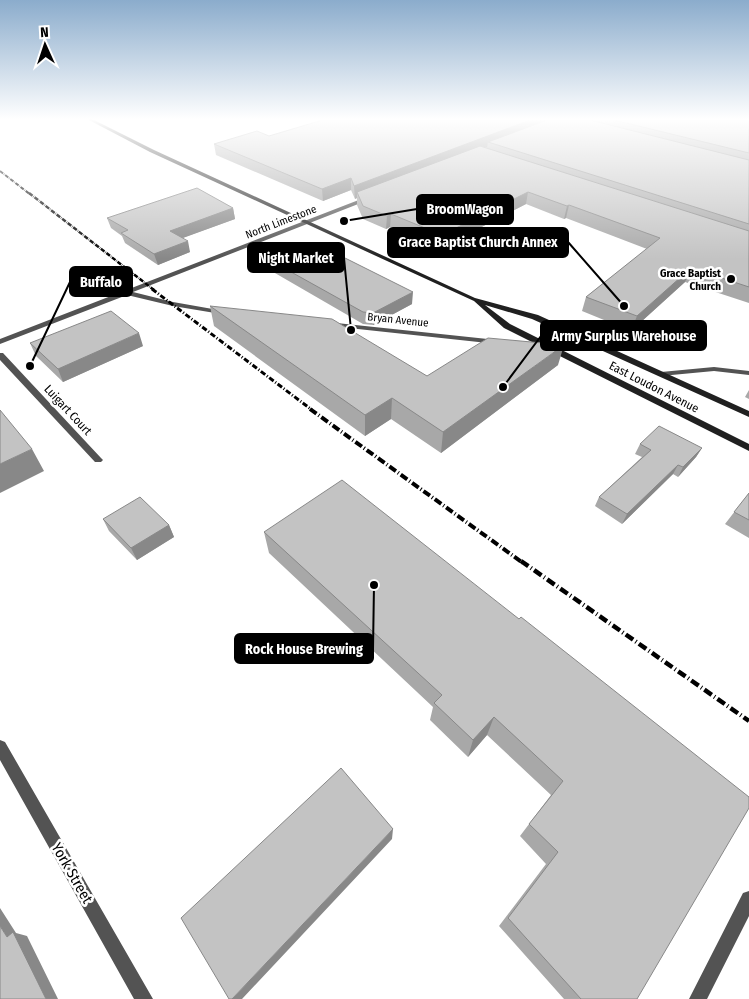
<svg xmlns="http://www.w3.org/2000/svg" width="749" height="999" viewBox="0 0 749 999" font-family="'Fira Sans Condensed',sans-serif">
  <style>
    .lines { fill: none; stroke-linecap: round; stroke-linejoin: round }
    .minor { fill: #535353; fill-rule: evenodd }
    .tertiary { fill: #535353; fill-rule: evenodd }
    .secondary { fill: #202020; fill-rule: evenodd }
    .rail-far4 { stroke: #000; stroke-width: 2; stroke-dasharray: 4 1 0.5 1; stroke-linecap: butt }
    .rail-far3 { stroke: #000; stroke-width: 2.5; stroke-dasharray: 4.5 1 0.5 1; stroke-linecap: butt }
    .rail-far2 { stroke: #000; stroke-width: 3; stroke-dasharray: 5.5 2 1 2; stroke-linecap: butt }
    .rail-far1 { stroke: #000; stroke-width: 4; stroke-dasharray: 8 2.5 1 2.5; stroke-linecap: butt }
    .rail { stroke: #000; stroke-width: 4.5; stroke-dasharray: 9 3 1 3; stroke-linecap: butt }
    .wall { fill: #a8a8a8 }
    .shaded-wall { fill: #888 }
    .building { fill: #c3c3c3; stroke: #888 }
    .poi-dot { fill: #000; stroke: #fff; stroke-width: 2 }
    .labels { text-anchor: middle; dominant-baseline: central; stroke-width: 5; stroke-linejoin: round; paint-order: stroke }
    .far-street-label { font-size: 11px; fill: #000; stroke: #fff }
    .far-poi-label { font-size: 11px; font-weight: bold; fill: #000; stroke: #fff; text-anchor: end }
    .street-label { font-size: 12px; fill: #000; stroke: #fff }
    .near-street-label { font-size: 15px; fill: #000; stroke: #fff }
    .leader { fill: none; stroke: #000; stroke-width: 2 }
    .callout-dot { fill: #000; stroke: #fff; stroke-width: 2 }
    .callout { fill: #000; stroke: #000; stroke-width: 2 }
    .callout-label { font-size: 14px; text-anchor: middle; font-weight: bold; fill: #fff }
  </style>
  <rect width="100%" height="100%" fill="#fff"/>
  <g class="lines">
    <path class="minor" d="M0,353h3l98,105 2,2 -2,2h-6l-95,-102z
      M0,740l5,2 148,257h-19l-134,-239z
      M749,891v25l-42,83h-18l54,-106z"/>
    <path class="tertiary" d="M369,196l2,1v2l-238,93 40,10 51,9h3v4l-54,-9 -46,-11 -127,49v-5z
      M327,322l170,18 4,2 -4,2 -167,-18 -4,-2z
      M714,367l35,4v4l-35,-4 -53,5 -4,-2 4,-2z"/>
    <path class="secondary" d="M87,119h5l62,31 321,148 63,17 211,96v6l-217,-98 -47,-14 25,19 239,120v7l-245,-123 -30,-27 -324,-149z"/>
    <path class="rail-far4" d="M0,171l31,24"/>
    <path class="rail-far3" d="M29,193l125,97"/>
    <path class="rail-far2" d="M152,289l160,121"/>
    <path class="rail-far1" d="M310,409l213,154"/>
    <path class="rail" d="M521,561l228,160"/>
  </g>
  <path class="wall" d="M326,119h423v184l-64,-21 -54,49 -49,-20 4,-14 61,-48 -81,-31 -2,1 -38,-15 -85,44 -51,-21 -4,2 -23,-10 -6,-14v-7l-2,1 -4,-9 -28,11 -107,-46 -2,-11 55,-8z
    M233,208l2,11 -53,19 8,14 -32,13 -33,-22 -3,-7 -11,-8 -4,-10z
    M266,258l70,4 76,42 -39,21 -10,-1 -95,-55z
    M210,306l217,70 131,-11 -117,88 -50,-34 -26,17 -151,-110z
    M30,343l113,3 -80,36 -27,-26z
    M749,390v9l-4,-2z
    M640,444l62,4 -6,9 -18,20 -5,-3 -51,50 -27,-18 4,-9 43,-40 -7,-3z
    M749,493v45l-24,-14z
    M103,519l66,6 5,12 -37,23 -28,-29z
    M264,532l255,87 118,380h-73l-65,-73 47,-62 -26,-28 31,-41 -64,-60 -19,22 -38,-37 3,-13 -164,-154z"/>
  <path class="shaded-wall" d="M533,119h26l-71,23 -1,5 -128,50 -2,-5v6l-2,1 -1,-13z
    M351,178v12l-28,11 -1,-12z
    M528,192l-2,12 -85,44 1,-13z
    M569,205l-3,13 -2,1 3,-13z
    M233,208l2,11 -63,23 -2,-11z
    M391,214l-1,13 -4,2 1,-13z
    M188,241l2,11 -32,13 -4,-11z
    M691,268l-6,14 -54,49 6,-15z
    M413,292l-1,12 -39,21v-12z
    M139,333l4,13 -80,36 -5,-13z
    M564,345l-6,20 -117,88 2,-21z
    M392,398l-1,21 -26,17v-21z
    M702,448l-6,9 -18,20 5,-10z
    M32,449l12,22 -44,22v-29z
    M678,465l-5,9 -51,50 5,-10z
    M169,525l5,12 -37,23 -6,-12z
    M494,717l-7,18 -19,22 5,-17z
    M393,829l-1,10 -150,160h-10z
    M0,908l16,25 11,3 31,63h-12l-46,-73z"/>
  <path class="building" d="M326,119h207l-179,67 -3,-8 -29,11 -108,-45 43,-13 12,5z
    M550,119h36l163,41v64l-261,-82z
    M610,119h139v34z
    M480,146l269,85v56l-58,-19 -54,48 -51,-19 74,-59 -91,-33 -2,1 -39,-14 -86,43 -51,-21 -4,2 -24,-10 -6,-14z
    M197,188l36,20 -63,23 18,10 -34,13 -33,-21 7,-3 -21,-12z
    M299,244l37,18 9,-4 68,34 -40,21 -10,-1 -97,-54z
    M210,306l122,13 95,57 61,-38 76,7 -121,87 -51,-34 -27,17z
    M111,311l28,22 -81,36 -28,-26z
    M0,410l32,39 -32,15z
    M659,426l43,22 -19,19 -5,-2 -51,49 -28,-17 52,-47 -11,-6z
    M342,480l177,139 2,-2 228,180v11l-112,191h-56l-73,-81 50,-66 -29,-28 34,-43 -69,-64 -21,23 -39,-37 8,-8 -178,-163z
    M749,493v27l-15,-8z
    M140,497l29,28 -38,23 -28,-29z
    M341,768l52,61 -161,170h-3l-48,-81z
    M0,926l7,11 6,-5 33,67h-46z"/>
  <linearGradient id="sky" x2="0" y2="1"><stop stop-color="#8baccc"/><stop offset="0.46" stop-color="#fff"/><stop offset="1" stop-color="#fff" stop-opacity="0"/></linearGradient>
  <rect width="749" height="259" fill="url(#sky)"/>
  <circle class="poi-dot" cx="731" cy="279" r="5"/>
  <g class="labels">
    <g class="far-street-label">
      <text transform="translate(281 222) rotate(-21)">North Limestone</text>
      <text transform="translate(398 320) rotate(6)">Bryan Avenue</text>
    </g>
    <g class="far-poi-label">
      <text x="721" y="273">Grace Baptist<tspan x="721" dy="13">Church</tspan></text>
    </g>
    <g class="street-label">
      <text transform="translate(654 387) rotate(27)">East Loudon Avenue</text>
      <text transform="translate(68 410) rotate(47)">Luigart Court</text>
    </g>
    <g class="near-street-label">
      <text transform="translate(72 873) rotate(60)">York Street</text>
    </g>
  </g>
  <path class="leader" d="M344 221L417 209M624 306L568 242M351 330L344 258M30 366L70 282M503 387L541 336M374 585L373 649"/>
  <g class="callout-dot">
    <circle cx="344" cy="221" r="5"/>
    <circle cx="624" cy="306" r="5"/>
    <circle cx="351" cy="330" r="5"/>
    <circle cx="30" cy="366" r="5"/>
    <circle cx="503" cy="387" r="5"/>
    <circle cx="374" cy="585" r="5"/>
  </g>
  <g class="callout">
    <rect x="417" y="195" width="96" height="29" rx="5"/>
    <rect x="388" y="228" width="180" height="29" rx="5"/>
    <rect x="248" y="243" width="96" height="29" rx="5"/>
    <rect x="70" y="267" width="62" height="29" rx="5"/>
    <rect x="541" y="321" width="165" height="29" rx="5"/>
    <rect x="235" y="634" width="138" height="29" rx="5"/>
  </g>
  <g class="callout-label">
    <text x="465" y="214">BroomWagon</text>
    <text x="478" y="247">Grace Baptist Church Annex</text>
    <text x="296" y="263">Night Market</text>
    <text x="101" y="287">Buffalo</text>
    <text x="624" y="341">Army Surplus Warehouse</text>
    <text x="304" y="654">Rock House Brewing</text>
  </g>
  <g transform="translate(45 45) rotate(357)" stroke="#ffffff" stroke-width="4" paint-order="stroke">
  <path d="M0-4L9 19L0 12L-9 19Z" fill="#000000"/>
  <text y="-8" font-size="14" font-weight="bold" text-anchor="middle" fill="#000000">N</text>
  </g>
</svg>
